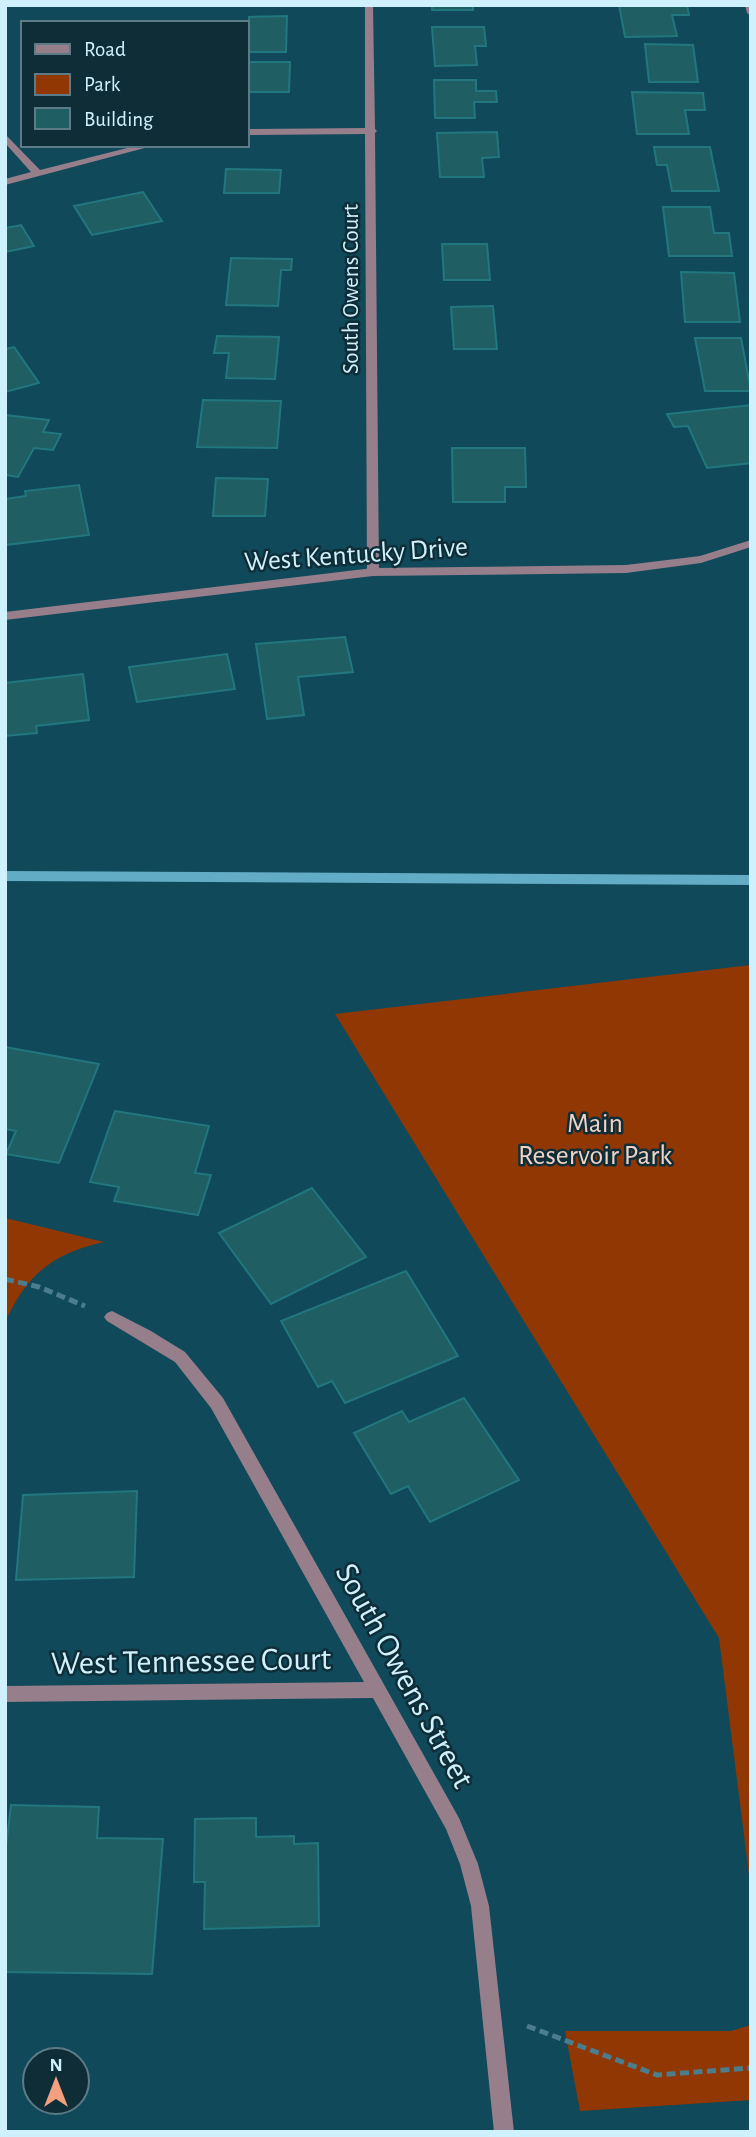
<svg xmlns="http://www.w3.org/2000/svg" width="756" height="2137" viewBox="0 0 756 2137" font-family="'Alegreya Sans',sans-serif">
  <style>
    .green { fill: #913703 }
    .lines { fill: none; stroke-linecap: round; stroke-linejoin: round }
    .stream { fill: #63acc5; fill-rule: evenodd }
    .building { fill: #1f5e63; stroke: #22777e; stroke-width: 2 }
    .path { stroke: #4c7d8d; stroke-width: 5; stroke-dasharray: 9 4.5; stroke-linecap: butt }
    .minor { fill: #967e8b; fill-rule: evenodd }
    .tertiary { fill: #967e8b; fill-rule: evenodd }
    .labels { text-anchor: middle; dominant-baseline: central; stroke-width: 5; stroke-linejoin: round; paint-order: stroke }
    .far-street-label { font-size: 23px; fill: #cff1fe; stroke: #0f2d37 }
    .street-label { font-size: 28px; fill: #cff1fe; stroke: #0f2d37 }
    .park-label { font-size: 28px; fill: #efd1c5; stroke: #0f2d37 }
    .near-street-label { font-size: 33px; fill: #cff1fe; stroke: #0f2d37 }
  </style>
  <rect width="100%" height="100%" fill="#10495a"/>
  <path class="green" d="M751,965v925l-32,-252 -384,-624z
    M5,1218l99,24c-48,11 -74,29 -96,74l-3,-1z
    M751,2025v75l-171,11 -15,-80h166z"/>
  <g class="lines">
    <path class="stream" d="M5,871l746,4v10l-746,-4z"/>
  </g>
  <path class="building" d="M432,5h41v5h-41z
    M619,5h68l2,10h-17l5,21 -52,1z
    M287,16l-1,36h-38l1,-35z
    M432,27h52l2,19h-11l2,19 -42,1z
    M645,44l48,1 5,37h-49z
    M248,62h42l-1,30h-42z
    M434,80h42v11h20l1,11h-23l1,16h-40z
    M632,92l71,1 2,17h-20l4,24h-52z
    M497,132l2,25 -17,1 2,19h-44l-3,-44z
    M654,147h56l9,44h-47l-5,-26h-10z
    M226,169l55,1 -2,23h-55z
    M143,192l19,29 -70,14 -18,-29z
    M663,207h47l4,26h15l3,23h-63z
    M21,225l13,21 -29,6v-24z
    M442,244h45l3,36h-46z
    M231,258l61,1 -1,11h-10l-3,36 -52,-1z
    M681,272l53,1 6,49h-55z
    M493,306l4,43h-43l-3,-42z
    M217,336l62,1 -4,42 -49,-1 3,-25h-15z
    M695,338h46l10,53h-46z
    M14,347l25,36 -34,9v-43z
    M203,400l78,1 -4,47 -80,-1z
    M751,405v58l-44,5 -19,-42 -14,1 -7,-13z
    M5,415l44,5 -6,12 18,2 -8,16 -19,-2 -16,29 -13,-2z
    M452,448h73l1,39h-21v15h-52z
    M216,478l52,1 -3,37h-52z
    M79,485l10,50 -84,10v-46l21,-3 -1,-5z
    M345,637l8,35 -55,5 6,38 -37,4 -11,-75z
    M227,654l8,35 -98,13 -8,-35z
    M83,674l6,46 -53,6 1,7 -32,3v-53z
    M5,1047l94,17 -40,99 -53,-9 10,-23 -11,-2z
    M115,1111l94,15 -14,47 16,2 -13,40 -84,-14 5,-14 -29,-5z
    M312,1188l54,69 -95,47 -52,-71z
    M406,1271l52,85 -113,47 -13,-22 -14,6 -37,-66z
    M464,1398l55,82 -89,42 -22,-36 -17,8 -37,-61 48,-22 7,11z
    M137,1491l-3,86 -118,3 7,-85z
    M11,1805l88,2 -2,31 66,1 -11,135 -147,-2v-117z
    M256,1818v19l38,-1v8l24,-1 1,83 -115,3 1,-47h-11l1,-63z"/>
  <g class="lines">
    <path class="path" d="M5,1279l34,8 46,19
      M527,2026l130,49 94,-7"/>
    <path class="minor" d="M365,5h8l2,124 2,2 -2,2 4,439 -6,4 -6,-4 -2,-438 -118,1v-6l118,-1z
      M745,5h6v11l-4,-3z
      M5,134l35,36 99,-25h17l-151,40v-6l26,-7 -26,-29z
      M112,1311l39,20 34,21 38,46 236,420 19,46 11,42 25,226h-20l-23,-226 -11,-42 -14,-35 -73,-131 -368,4v-16l359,-4 -153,-274 -36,-46 -68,-41 -3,-4 3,-4z"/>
    <path class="tertiary" d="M751,540v7l-50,16 -75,10 -253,3 -368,44v-8l368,-44 253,-3 74,-9z"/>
  </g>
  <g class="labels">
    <g class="far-street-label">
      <text transform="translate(351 289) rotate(-90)">South Owens Court</text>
    </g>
    <g class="street-label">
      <text transform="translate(356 555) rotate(-4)">West Kentucky Drive</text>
    </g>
    <g class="park-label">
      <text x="595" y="1124">Main<tspan x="595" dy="32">Reservoir Park</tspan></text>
    </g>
    <g class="near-street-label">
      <text transform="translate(191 1662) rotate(-1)">West Tennessee Court</text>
      <text transform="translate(404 1676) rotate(61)">South Owens Street</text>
    </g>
  </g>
  <rect width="756" height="2137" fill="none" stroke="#cff1fe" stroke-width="14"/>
  <rect x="21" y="21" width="228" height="126" fill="#0f2d37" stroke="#5c7b87" stroke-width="2"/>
  <rect x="35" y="44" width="35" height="10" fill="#967e8b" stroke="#5c7b87" stroke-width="2"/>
  <text x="84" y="56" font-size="21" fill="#cff1fe">Road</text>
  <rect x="35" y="74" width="35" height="21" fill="#913703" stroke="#5c7b87" stroke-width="2"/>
  <text x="84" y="91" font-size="21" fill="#cff1fe">Park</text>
  <rect x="35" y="108" width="35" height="21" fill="#1f5e63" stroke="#5c7b87" stroke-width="2"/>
  <text x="84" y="126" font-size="21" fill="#cff1fe">Building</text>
  <g transform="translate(56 2081)"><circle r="33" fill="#0f2d37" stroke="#5c7b87" stroke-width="2"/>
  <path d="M0-5L12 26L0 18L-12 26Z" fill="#f2a07f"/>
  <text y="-10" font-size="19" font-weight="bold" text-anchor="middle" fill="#cff1fe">N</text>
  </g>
</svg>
